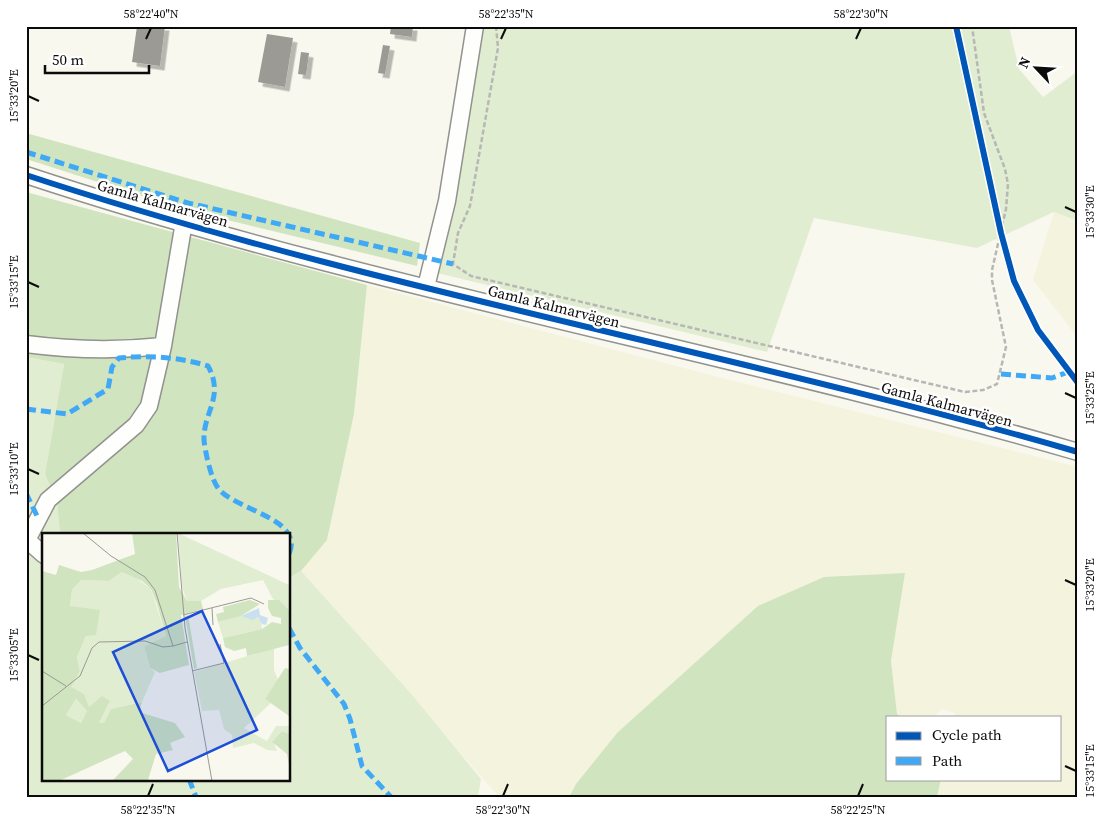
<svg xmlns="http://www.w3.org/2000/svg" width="1104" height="823" viewBox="0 0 1104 823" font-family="'Source Serif 4',serif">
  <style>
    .farmland { fill: #f4f3dd }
    .green { fill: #e1edd1 }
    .forest { fill: #d1e4c0 }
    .building { fill: #9c9a95; filter: url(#shadow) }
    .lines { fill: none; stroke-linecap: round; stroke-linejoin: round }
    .minor-casing { stroke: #92928e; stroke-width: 19 }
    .path { stroke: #b7b7b5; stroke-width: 2.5; stroke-dasharray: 5 2.5; stroke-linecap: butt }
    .minor { stroke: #fefefd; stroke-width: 16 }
    .quiet { stroke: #3fa9f5; stroke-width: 5; stroke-dasharray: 10 5; stroke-linecap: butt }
    .cycleway-casing { stroke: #fff; stroke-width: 9 }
    .cycleway { stroke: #0057b8; stroke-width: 6 }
    .ticks { fill: none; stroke: #0b0b0b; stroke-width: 2 }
    .labels { text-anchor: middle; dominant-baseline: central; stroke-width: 5; stroke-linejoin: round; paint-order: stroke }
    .street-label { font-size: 15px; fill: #0b0b0b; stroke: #fff }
    .inset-road { fill: none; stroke: #9a9994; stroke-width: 1 }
    .view { fill: #1d4ed8; fill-opacity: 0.15; stroke: #1d4ed8; stroke-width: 2.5 }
    .inset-edge { fill: none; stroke: #0b0b0b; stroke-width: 2.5 }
    .neatline { fill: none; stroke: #0b0b0b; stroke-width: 2 }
    .ticks-label { font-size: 12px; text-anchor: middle; fill: #0b0b0b }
  </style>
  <defs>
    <filter id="shadow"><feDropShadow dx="4.5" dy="4.5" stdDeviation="0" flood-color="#0004"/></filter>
  </defs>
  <rect width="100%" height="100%" fill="#f9f8ef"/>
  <path class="farmland" d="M1054,212l24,9v117l-45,-58z
    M367,285l355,93 356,89v330h-141l4,-18h119v-62h-106l1,-4 -13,-4 -9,8h-32l-4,-3 -6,-53 14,-88 -288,160 -41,51 -7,13h-70l-198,-226 26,-31 27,-126z"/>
  <path class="green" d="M480,26h529l10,43 24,28 35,-26v150l-24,-9 -77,36 -163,-30 -47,134 -330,-79z
    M26,357l38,7 -19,110 12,29 3,31h-16v245h245v-201l12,-7 112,125 68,83 -3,18h-452z"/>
  <path class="forest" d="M26,133l394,110 -3,23 -235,-57 -156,-50z
    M26,192l341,93 -13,129 -27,126 -26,31 -12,7v-44h-229l-3,-31 -12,-29 19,-110 -38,-7z
    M905,573l-14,88 6,53 4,3h-13v62h53l-4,18h-368l7,-13 41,-51 141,-127 66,-29z"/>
  <path class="building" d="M137,26h28l-5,40 -28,-4z
    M391,26h22l-1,11 -22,-3z
    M267,34l26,4 -8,49 -27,-5z
    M383,45l7,1 -5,28 -7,-1z
    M301,52l8,1 -3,22 -8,-1z"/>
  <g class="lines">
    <defs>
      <path id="minor" d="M26,175c345,114 704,176 1052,277
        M426,287l21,-86 28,-175
        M26,344c46,6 91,7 137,2l21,-124
        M27,540l17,15
        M26,542l22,-42 88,-75 13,-19 14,-60"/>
    </defs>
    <use href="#minor" class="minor-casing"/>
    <path class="path" d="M496,26l2,22 -28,158 -12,27 -5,31 18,12 494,116 18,-2 14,-6 9,-37 -14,-67v-10l14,-61 2,-25 -3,-15 -21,-56 -12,-87"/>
    <use href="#minor" class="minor"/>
    <path class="quiet" d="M26,152l162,51 265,61
      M1001,374l51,4 16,-6
      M26,409l41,5 41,-25 4,-22 7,-9c30,-3 60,-1 89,8 17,31 -5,46 -4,74 1,11 7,39 14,48 16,22 87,30 71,66
      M26,424v12
      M26,493l12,25
      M289,628l11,20 44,56 6,15 12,47 29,31
      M189,779l7,18"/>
    <defs>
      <path id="cycleway" d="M956,26l45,207 13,48 24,49 40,53
        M26,175c345,114 704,176 1052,277"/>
    </defs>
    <use href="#cycleway" class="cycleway-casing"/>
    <use href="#cycleway" class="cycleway"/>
  </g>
  <path class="ticks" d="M146,39l5,-11M501,39l5,-11M856,39l5,-11M28,96l11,5M1065,207l11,5M28,282l11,5M1065,393l11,5M28,469l11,5M1065,580l11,5M28,655l11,5M1065,766l11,5M148,796l5,-12M503,796l5,-12M858,796l5,-12"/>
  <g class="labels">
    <g class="street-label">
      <text transform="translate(163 203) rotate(16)">Gamla Kalmarvägen</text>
      <text transform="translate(554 306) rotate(14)">Gamla Kalmarvägen</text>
      <text transform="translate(947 404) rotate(15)">Gamla Kalmarvägen</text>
    </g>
  </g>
  <g transform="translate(42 533)">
    <rect width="248" height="248" fill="#f9f8ef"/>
    <path d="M136,0l111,52v25l-16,-11 -10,-19 -42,9 -20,12h-14l-5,-14zM80,39l7,1 22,16 15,47 -22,10 6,22 5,4 -13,30 -31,7 -7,15 -5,-1 11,-22 -21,6 -19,-20 10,-16 -3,-14 9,-21 -16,-30 2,-16 8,-10 29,1zM198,83l21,2 1,11 -39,9 -5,-16zM232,115v22l5,12 -14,17 6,4 -27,25 23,13 9,-15h13v8l-7,-3 -9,10 4,10 -10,-1 -13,-7 -21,5 -1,-13 -8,-6 -5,-19 -17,1 -8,-39zM34,166l11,12 -6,12 -15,-8z" fill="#e1edd1"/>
    <path d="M90,0h44l3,54 8,14h14l2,8 -22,6 8,50 -29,8 -10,-5 -6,-22 22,-10 -9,-32 -6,-15 -9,-8 -20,-9 -13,9 -28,-1 -9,10 -2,16 30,4 -4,25 -10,1 -9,21 3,14 -9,16 13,7 5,13 13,-11 8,5 -11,22h5l7,-14 31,-7 -3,10 36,11 10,14 -15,6 3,7 -17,4 -8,26h-35l20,-21 -8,-8 -64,29 -18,1 -1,-210 14,4 3,-10 22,7 11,-2 43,-16zM34,166l11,12 -6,12 -15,-8zM208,67l10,4 -19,12 -23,6 -2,-8 8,-2 -1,-5zM226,67h11l10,10v35l-42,11 -1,-8 -12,3 -9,-4 -2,-9 39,-9 10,-7 9,2v-6l-9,-2 -4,-8zM146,82l9,53 -3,1 -9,-53zM243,135l4,1v47l-24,-17zM240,198l7,3v31l-2,-11 -15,-12z" fill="#d1e4c0" fill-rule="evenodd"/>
    <path d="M217,75l1,7 8,3 -2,7 -4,-1 -4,-7 -5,3 -12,-4z" fill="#c9e0f0"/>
    <path class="inset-road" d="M41,0l28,23 34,21 10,13 18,56 14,-4M135,0l8,95 27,153M170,75l1,17M141,82l68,-17 13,6M0,138l24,15M150,138l32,-8 -4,-19M0,173l38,-30 12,-28 7,-6 46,-1 18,6 10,-1"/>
    <path class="view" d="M160,78l55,119 -89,41 -55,-119z"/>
    <rect width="248" height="248" class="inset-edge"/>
  </g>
  <rect width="1104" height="823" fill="none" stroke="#ffffff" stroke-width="55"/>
  <rect x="886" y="716" width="175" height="65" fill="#ffffff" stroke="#9d9d9d"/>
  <rect x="896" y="732" width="25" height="8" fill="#0057b8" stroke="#9d9d9d"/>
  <text x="932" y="740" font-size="15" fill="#0b0b0b">Cycle path</text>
  <rect x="896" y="757" width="25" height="8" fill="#3fa9f5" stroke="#9d9d9d"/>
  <text x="932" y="766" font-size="15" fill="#0b0b0b">Path</text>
  <g transform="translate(1036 68) rotate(295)" stroke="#ffffff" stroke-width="4" paint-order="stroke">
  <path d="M0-4L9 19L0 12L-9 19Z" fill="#0b0b0b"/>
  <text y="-8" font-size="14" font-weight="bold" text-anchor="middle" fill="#0b0b0b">N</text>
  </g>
  <path d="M45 65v8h104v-8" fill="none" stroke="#0b0b0b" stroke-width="2.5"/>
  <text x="52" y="65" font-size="15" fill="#0b0b0b" stroke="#ffffff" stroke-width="4" paint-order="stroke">50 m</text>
  <rect x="28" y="28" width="1048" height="768" class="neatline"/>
  <g class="ticks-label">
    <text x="151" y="18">58°22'40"N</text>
    <text x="506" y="18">58°22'35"N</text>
    <text x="861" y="18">58°22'30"N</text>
    <text transform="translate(14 96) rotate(-90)" y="4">15°33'20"E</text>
    <text transform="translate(1090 212) rotate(-90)" y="4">15°33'30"E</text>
    <text transform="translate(14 282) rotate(-90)" y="4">15°33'15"E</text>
    <text transform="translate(1090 398) rotate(-90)" y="4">15°33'25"E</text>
    <text transform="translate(14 469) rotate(-90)" y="4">15°33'10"E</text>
    <text transform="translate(1090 585) rotate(-90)" y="4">15°33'20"E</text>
    <text transform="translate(14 655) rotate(-90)" y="4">15°33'05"E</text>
    <text transform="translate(1090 771) rotate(-90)" y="4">15°33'15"E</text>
    <text x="148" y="814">58°22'35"N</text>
    <text x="503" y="814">58°22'30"N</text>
    <text x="858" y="814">58°22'25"N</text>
  </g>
</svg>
